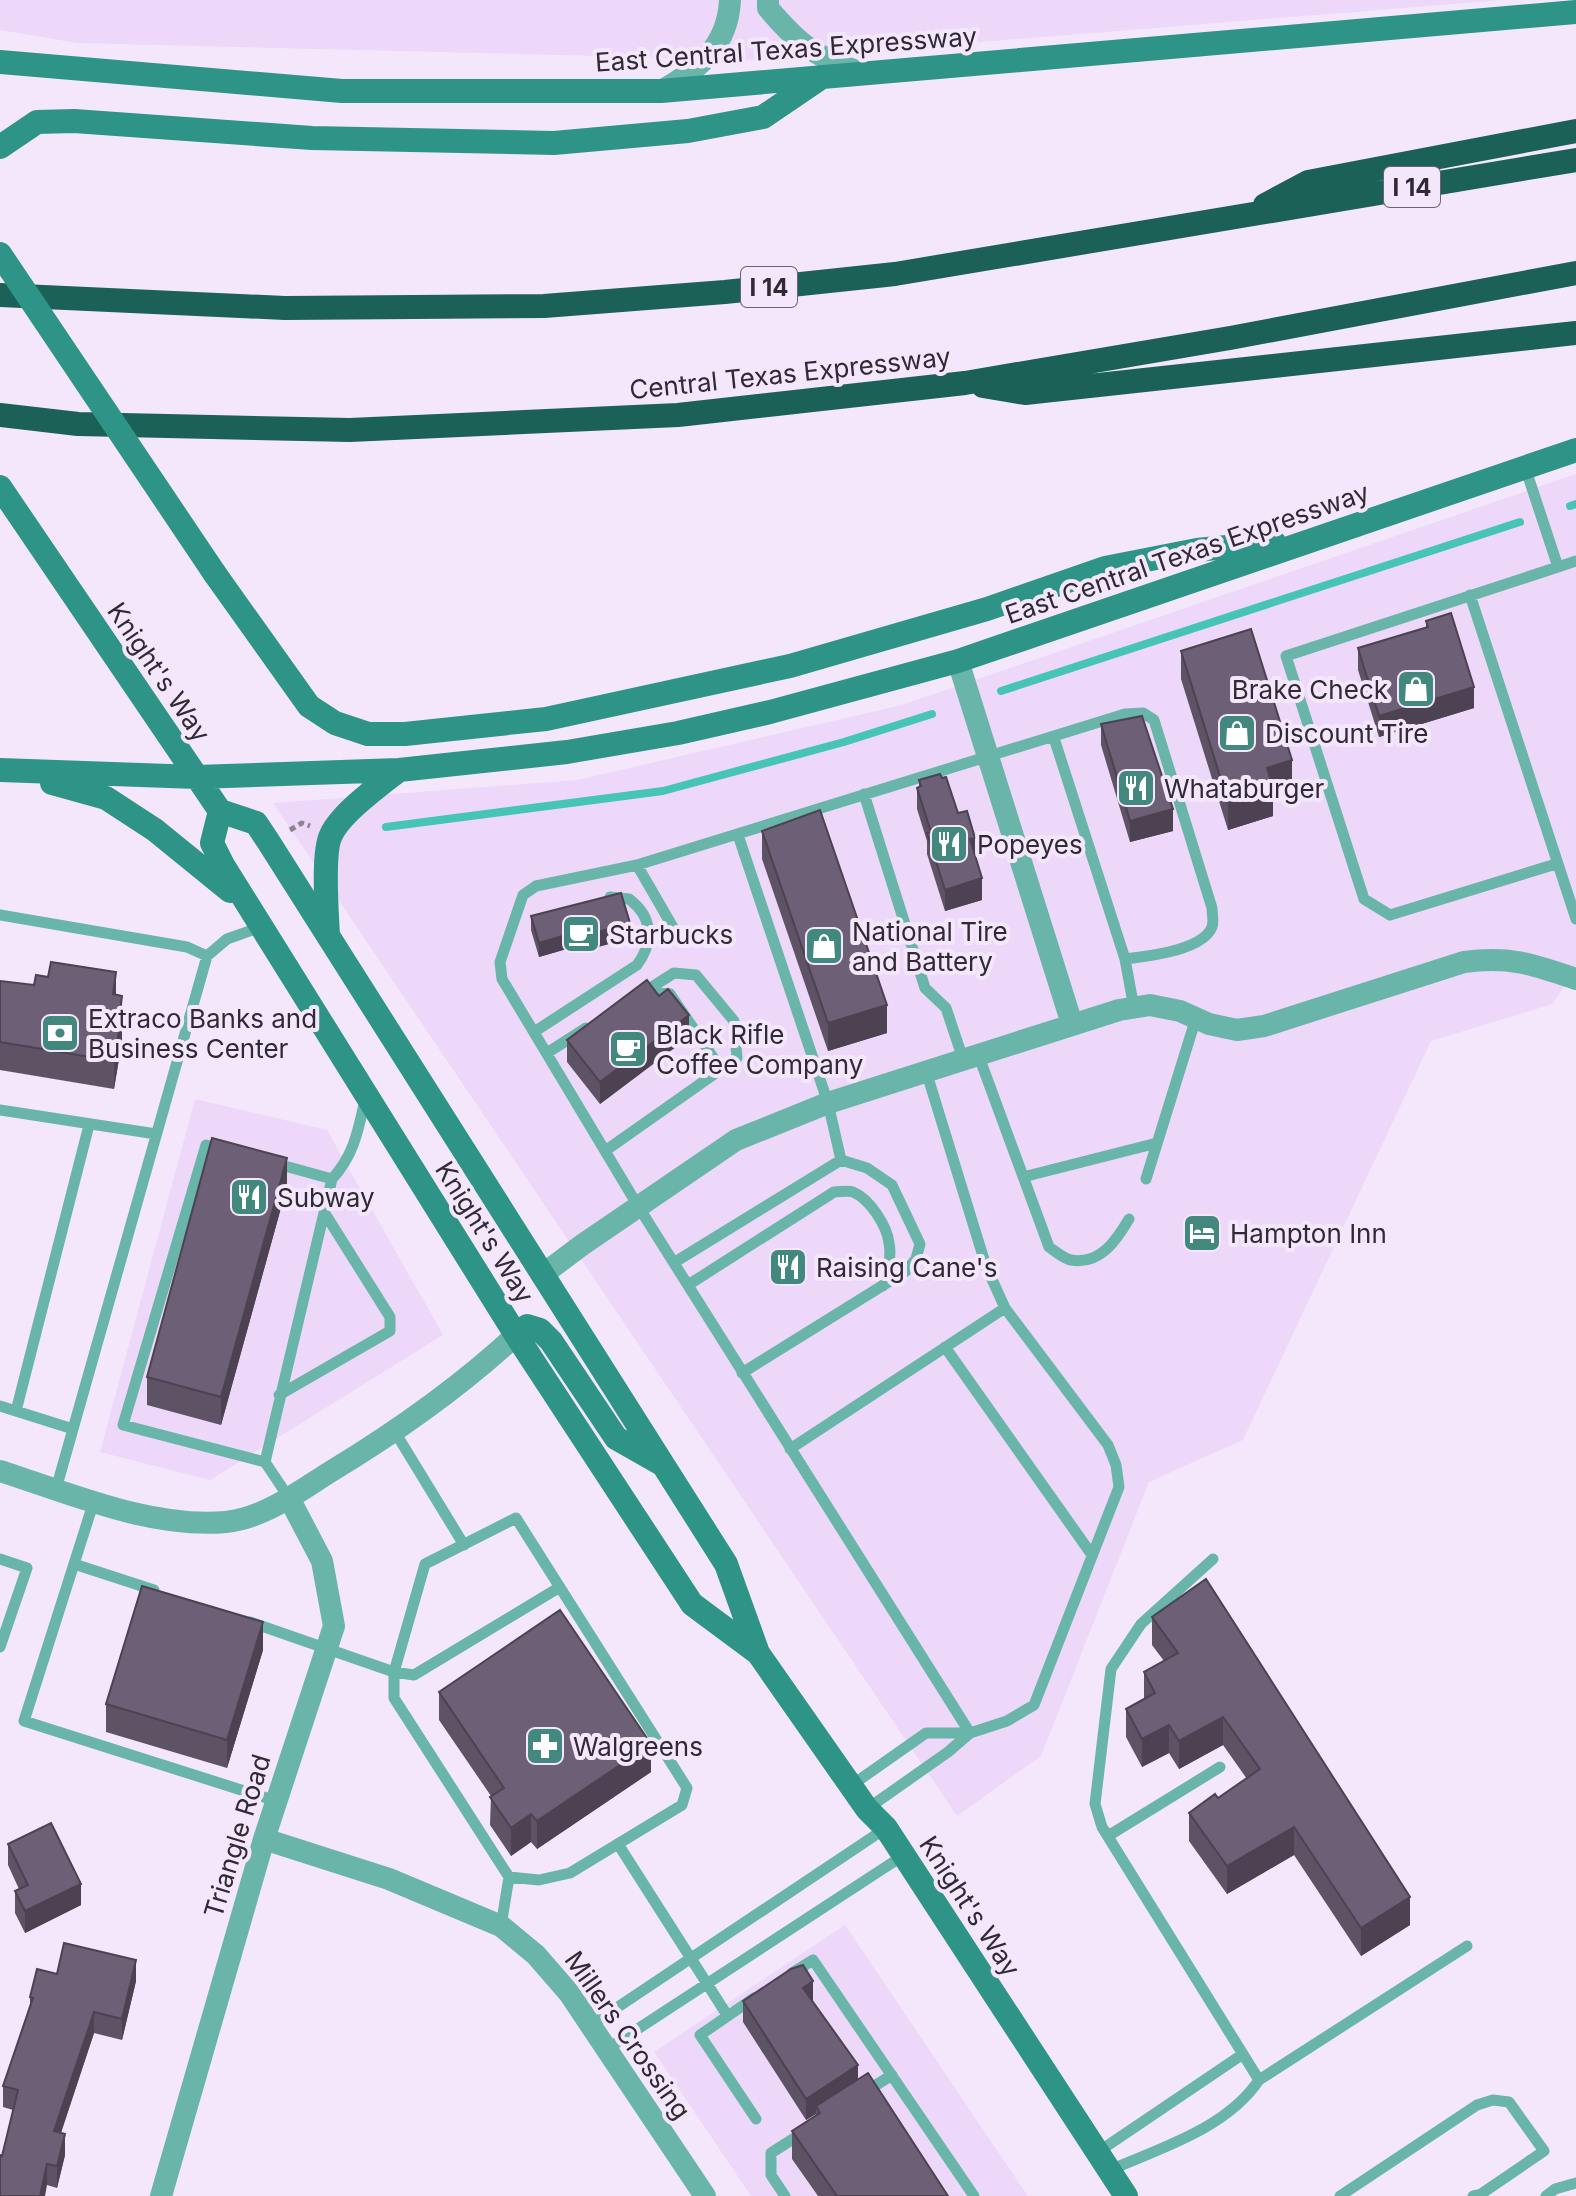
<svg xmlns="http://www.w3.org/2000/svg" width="1576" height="2196" viewBox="0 0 1576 2196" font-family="Inter,sans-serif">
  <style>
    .built { fill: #edd8f9 }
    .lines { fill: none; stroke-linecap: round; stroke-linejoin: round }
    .stream { stroke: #46c5b5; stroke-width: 8 }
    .path { stroke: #8d8393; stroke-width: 5; stroke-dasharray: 6 4; stroke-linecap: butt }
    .lane { stroke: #69b5aa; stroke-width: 11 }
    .street { stroke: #69b5aa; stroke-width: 22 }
    .secondary { stroke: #2e9488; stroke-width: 24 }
    .highway { stroke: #1b6158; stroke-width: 24 }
    .secondary-bridge { stroke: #2e9488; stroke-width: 24 }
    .wall { fill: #5e5265 }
    .shaded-wall { fill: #4c4252 }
    .building { fill: #6d5f75; stroke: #4c4252; stroke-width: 2 }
    .labels { text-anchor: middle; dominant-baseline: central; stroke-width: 8; stroke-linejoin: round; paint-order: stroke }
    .shield { fill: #f4e7fc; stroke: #6b6370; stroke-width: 2 }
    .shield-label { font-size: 24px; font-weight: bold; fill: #302a34 }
    .street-label { font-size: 26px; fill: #302a34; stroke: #f4e7fc }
    .poi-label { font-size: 26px; fill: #302a34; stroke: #f4e7fc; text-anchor: start }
  </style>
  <rect width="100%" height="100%" fill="#f4e7fc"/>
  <path class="built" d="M0,0h1503l-746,60 -680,-17 -77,-13z
    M1576,474v493l-23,37 -122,37 -188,399 -94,42 -108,274 -84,60 -684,-1013 304,-23 325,-75z
    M195,1099l132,31 116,205 -233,145 -110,-28z
    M845,1925l183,271h-277l-97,-144z"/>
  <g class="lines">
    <path class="stream" d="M1570,506l6,-2
      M1001,691l519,-169
      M386,827l277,-36 181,-49 88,-28"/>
    <path class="path" d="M290,830l12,-7 8,3"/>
    <path class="lane" d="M1525,467l33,100 -272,89 78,243 26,16 166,-51
      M1558,567l18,-6
      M1470,595l106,324
      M1054,738l71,221 9,49
      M864,794l61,194 21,20 17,51
      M738,835l90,268 13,57 26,8 25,17 28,59 -4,15 -10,12 -164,102
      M637,865l37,64
      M0,915l187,32 20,9
      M647,990l23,4 51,75
      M534,1032l103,-67c17,-23 16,-48 -8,-66l-19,-2
      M547,1053l39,-25
      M978,1054l71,193c6,4 15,12 22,13 29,5 45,-19 58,-41
      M926,1071l60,195 19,42 103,137 8,20 3,22 -85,218 -27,16 -37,12 -332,-527 -136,-227 -2,-17 23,-67 13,-9 101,-21 488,-151 18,-1 11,7 58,188c0,5 2,14 0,19 -10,24 -65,29 -87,32
      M0,1110l156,24
      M223,1149l-17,-4 -83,280 142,37 67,-283c22,-24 26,-48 33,-79
      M605,1151l132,-93 -3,-37 -38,-46 -22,-2 -33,21
      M274,1163l58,16
      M1023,1177l134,-34
      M1146,1179l50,-161
      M675,1262l166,-102
      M688,1285l146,-93c6,0 14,-2 19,0 17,7 34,34 36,51 3,14 -2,29 -6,43
      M945,1347l147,208
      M279,1395l111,-64v-14l-66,-105
      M0,1406l73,23
      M16,1411l73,-286
      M395,1432l69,113
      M790,1449l215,-141
      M265,1462l24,36
      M56,1489l151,-533 20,-17 34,-12
      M94,1501l-70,220 252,80
      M516,1518l171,270 -5,17 -112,68 -31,7 -30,-3 -115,-179v-26l31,-108z
      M0,1559l27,9 -27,79
      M1213,1559l-72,65 -30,45 -16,135 7,23 157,253
      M74,1564l80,26
      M250,1622l144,50 20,3 146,-88
      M852,1785l74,-52h44l-22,19 -81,57
      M1108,1836l112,-69
      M618,1844l109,171
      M501,1926l8,-49
      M792,1973l21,-13 161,236
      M754,1998l-54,37 56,84
      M591,2025l295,-197
      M607,2049l297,-194
      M865,2092l27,-17
      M1098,2152l145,-98
      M1110,2170c51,-22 117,-42 149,-90l208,-134
      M785,2196l-14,-21v-22l33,-21
      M1340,2196l137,-91 16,-5 16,2 35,49 -63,43 -8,2
      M1546,2196l9,-7 21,-6"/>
    <path class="street" d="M768,0v8c33,39 47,48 94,65
      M661,91c37,-21 67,-45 69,-91
      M958,661l114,363
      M542,1275l40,-30 154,-105 92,-37 291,-93 31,-5 30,6 29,13 28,6 27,-4 200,-64c47,-6 68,2 112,17
      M0,1471c69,22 152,58 226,51 38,-4 72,-30 104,-50 66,-40 130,-85 186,-137
      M264,1839l125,40 112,47 35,29 33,38 136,203
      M161,2196l103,-357 70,-213 -12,-65 -33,-63"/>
    <path class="secondary" d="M0,62l342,29h319l915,-79
      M0,147l37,-25 37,-1 238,17 242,5 134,-12 75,-14 56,-38
      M0,487l220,324 36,12 12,18 458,723 32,89 109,156 19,19 240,368
      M215,574l94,132 26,17 33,11h37l141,-15 244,-53 197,-57 118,-41 92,-18 77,-8
      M0,770l197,7 202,-7 168,-18 111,-19 92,-21 188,-51 618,-211
      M52,783l54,15 49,32 75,61
      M220,811l-8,32 11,22 293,470 176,269 66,49
      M328,936c-1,-22 -6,-83 3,-101 10,-22 49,-50 68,-65
      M516,1335l11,-9 13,4 11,11 65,97 44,25"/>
    <path class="highway" d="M1265,205l43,-23 268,-51
      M0,295l285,13 259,-2 181,-14 170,-18 681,-114
      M983,386l42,7 551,-60
      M0,415l78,9 272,6 328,-15 287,-32 265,-45 346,-65"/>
    <path class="secondary-bridge" d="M0,254l215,320"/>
  </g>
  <path class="wall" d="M1426,621l48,87 -95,29 -21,-67v-22l68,-21z
    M1181,651l111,137 -19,6v22l-45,14 -47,-151z
    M1101,724l72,107 -43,11 -29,-97z
    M919,780l39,33 17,43 7,44 -37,11 -18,-57v-13l-10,-32v-21l2,-1z
    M762,831l125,202 -59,18 -66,-192z
    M621,893l9,45 -32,9 -4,-6 -55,16 -8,-27v-14z
    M0,981l122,15v45l-8,48 -114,-19z
    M659,996l30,41 -89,67 -33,-42v-22z
    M287,1186l-66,239 -74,-20v-28z
    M1152,1617l258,308 -49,31 -67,-101 -67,39 -38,-53v-28l29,-15 29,-19 -24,-34 -44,24 -10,-16 -27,14 -16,-30v-28l18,-10v-27l20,-11 -12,-16z
    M263,1650l-36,118 -121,-36v-28z
    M439,1692l212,80 -114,77 -6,-7 -20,14 -21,-31 1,-29 -52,-76z
    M8,1844l73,61 -56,28 -10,-20v-22l4,-2 -11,-24z
    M57,1974l79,7 -14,59 -28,-7 -33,100 4,22 -8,33 -10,-3 -45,-29 11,-46 -10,-3v-21l27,-82v-7z
    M743,2001l70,1 45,77 90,117h-130l-26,-37v-28l24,-15v-2l-10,6 -63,-98z"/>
  <path class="shaded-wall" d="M1474,687v21l-95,29v-21z
    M1292,760v28l-19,6v22l-45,14v-28l39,-34z
    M1173,809v22l-43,11v-21z
    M975,838v21l-5,-20z
    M982,878v22l-37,11v-21z
    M630,923v15l-32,9v-15z
    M594,927v14l-55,16v-14z
    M116,972v28l-3,-6z
    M122,996v45l-8,48v-28z
    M887,1005v28l-59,18v-28z
    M689,1015v22l-89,67v-22z
    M287,1158v28l-66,239v-28z
    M263,1622v28l-36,118v-28z
    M1223,1717v28l-44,24v-28z
    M1169,1725v28l-27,14v-28z
    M651,1744v28l-114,77v-28z
    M531,1814v28l-20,14v-28z
    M1294,1827v28l-67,39v-28z
    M81,1884v21l-56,28v-22z
    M1410,1897v28l-49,31v-28z
    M136,1960v21l-14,59v-21z
    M813,1981v21l-10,-14z
    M94,2012v21l-40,120v-22z
    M858,2065v22l-42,19v8l-10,6v-21z
    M65,2134v21l-8,33v-22z
    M47,2164v21l-2,11h-5z"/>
  <path class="building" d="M1451,613l23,74 -95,29 -21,-68 70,-21 -2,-6z
    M1251,629l41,131 -25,8 6,20 -45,14 -47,-151z
    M1142,716l31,93 -43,12 -29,-97z
    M940,774l2,4 4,-1 12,36 9,-2 8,27 -5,1 12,39 -37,12 -18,-57 4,-1 -14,-44 4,-2 -2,-6z
    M820,810l67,195 -59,18 -66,-192z
    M621,893l9,30 -32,9 -4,-5 -55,16 -8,-27z
    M51,962l65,10 -3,22 9,2 -2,16 2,1 -8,48 -114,-19v-61l34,4 2,-10 12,2z
    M647,980l12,16 9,-7 21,26 -89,67 -33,-42z
    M212,1138l75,20 -66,239 -74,-20z
    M1206,1579l204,318 -49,31 -67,-101 -67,39 -38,-53 26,-19 3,4 42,-29 -37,-52 -44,24 -10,-16 -27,14 -16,-30 29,-16 -11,-21 34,-19 -26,-36z
    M142,1586l121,36 -36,118 -121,-36z
    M560,1610l91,134 -114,77 -6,-7 -20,14 -21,-31 14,-9 -65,-96z
    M51,1823l30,61 -56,27 -10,-20 13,-6 -20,-41z
    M64,1943l72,17 -14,59 -28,-7 -40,119 11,3 -8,32 -10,-2 -7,32h-40v-41l2,1 16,-66 -15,-4 30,-88 -3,-1 7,-28 20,5z
    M803,1965l10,16 -10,7 55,77 -52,34 -63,-98 48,-32z
    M868,2073l80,123h-111l-45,-65 28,-18 -4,-7z"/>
  <defs>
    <symbol id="shop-square" viewBox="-11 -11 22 22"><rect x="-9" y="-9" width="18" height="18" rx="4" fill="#43887f" stroke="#f4e7fc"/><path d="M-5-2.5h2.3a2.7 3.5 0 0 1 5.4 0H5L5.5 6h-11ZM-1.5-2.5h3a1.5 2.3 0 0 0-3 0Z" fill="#fff"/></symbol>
    <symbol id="restaurant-square" viewBox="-11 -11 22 22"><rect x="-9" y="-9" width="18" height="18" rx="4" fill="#43887f" stroke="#f4e7fc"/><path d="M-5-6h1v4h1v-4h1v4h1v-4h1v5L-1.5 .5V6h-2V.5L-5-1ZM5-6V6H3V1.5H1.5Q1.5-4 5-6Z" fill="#fff"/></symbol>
    <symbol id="cafe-square" viewBox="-11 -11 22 22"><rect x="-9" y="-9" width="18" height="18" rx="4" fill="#43887f" stroke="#f4e7fc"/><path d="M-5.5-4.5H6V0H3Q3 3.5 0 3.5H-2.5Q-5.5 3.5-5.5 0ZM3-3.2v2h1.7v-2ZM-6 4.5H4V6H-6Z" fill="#fff"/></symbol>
    <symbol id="bank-square" viewBox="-11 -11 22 22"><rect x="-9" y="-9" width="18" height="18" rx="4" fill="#43887f" stroke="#f4e7fc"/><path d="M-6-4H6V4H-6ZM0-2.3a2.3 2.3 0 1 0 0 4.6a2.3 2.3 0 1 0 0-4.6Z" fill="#fff"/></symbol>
    <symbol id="hotel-square" viewBox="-11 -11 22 22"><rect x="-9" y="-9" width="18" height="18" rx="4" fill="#43887f" stroke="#f4e7fc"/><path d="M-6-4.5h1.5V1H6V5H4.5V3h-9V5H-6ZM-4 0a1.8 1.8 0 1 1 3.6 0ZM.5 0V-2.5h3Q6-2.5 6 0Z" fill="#fff"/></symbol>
    <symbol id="pharmacy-square" viewBox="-11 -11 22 22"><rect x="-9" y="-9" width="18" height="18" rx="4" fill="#43887f" stroke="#f4e7fc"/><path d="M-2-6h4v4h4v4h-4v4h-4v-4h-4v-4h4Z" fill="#fff"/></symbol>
  </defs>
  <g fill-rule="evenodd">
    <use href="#shop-square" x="1394" y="667" width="44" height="44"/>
    <use href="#shop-square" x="1215" y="711" width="44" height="44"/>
    <use href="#restaurant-square" x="1114" y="766" width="44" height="44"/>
    <use href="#restaurant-square" x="927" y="822" width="44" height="44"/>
    <use href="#cafe-square" x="559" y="912" width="44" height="44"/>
    <use href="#shop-square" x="802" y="924" width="44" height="44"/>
    <use href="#bank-square" x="38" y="1011" width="44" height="44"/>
    <use href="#cafe-square" x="606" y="1027" width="44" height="44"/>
    <use href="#restaurant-square" x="227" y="1175" width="44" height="44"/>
    <use href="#hotel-square" x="1180" y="1211" width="44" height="44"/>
    <use href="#restaurant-square" x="766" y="1245" width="44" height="44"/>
    <use href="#pharmacy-square" x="523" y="1724" width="44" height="44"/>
  </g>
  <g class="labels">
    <g class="shield">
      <rect x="1384" y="167" width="56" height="40" rx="6"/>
      <rect x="741" y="267" width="56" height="40" rx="6"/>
    </g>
    <g class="shield-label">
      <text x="1412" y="187">I 14</text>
      <text x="769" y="287">I 14</text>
    </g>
    <g class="street-label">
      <text transform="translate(786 49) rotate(-4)">East Central Texas Expressway</text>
      <text transform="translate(790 373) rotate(-6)">Central Texas Expressway</text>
      <text transform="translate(1187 553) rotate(-19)">East Central Texas Expressway</text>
      <text transform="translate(159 672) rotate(56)">Knight's Way</text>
      <text transform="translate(485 1232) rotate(58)">Knight's Way</text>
      <text transform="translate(237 1836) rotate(-73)">Triangle Road</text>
      <text transform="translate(970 1906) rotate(57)">Knight's Way</text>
      <text transform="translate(628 2035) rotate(55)">Millers Crossing</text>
    </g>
    <g class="poi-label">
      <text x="1388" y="689" text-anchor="end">Brake Check</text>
      <text x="1265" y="733">Discount Tire</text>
      <text x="1164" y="788">Whataburger</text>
      <text x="977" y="844">Popeyes</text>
      <text x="852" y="931">National Tire<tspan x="852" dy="30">and Battery</tspan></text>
      <text x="609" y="934">Starbucks</text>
      <text x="88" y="1018">Extraco Banks and<tspan x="88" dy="30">Business Center</tspan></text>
      <text x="656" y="1034">Black Rifle<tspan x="656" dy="30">Coffee Company</tspan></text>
      <text x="277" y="1197">Subway</text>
      <text x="1230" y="1233">Hampton Inn</text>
      <text x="816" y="1267">Raising Cane's</text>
      <text x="573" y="1746">Walgreens</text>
    </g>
  </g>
</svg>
